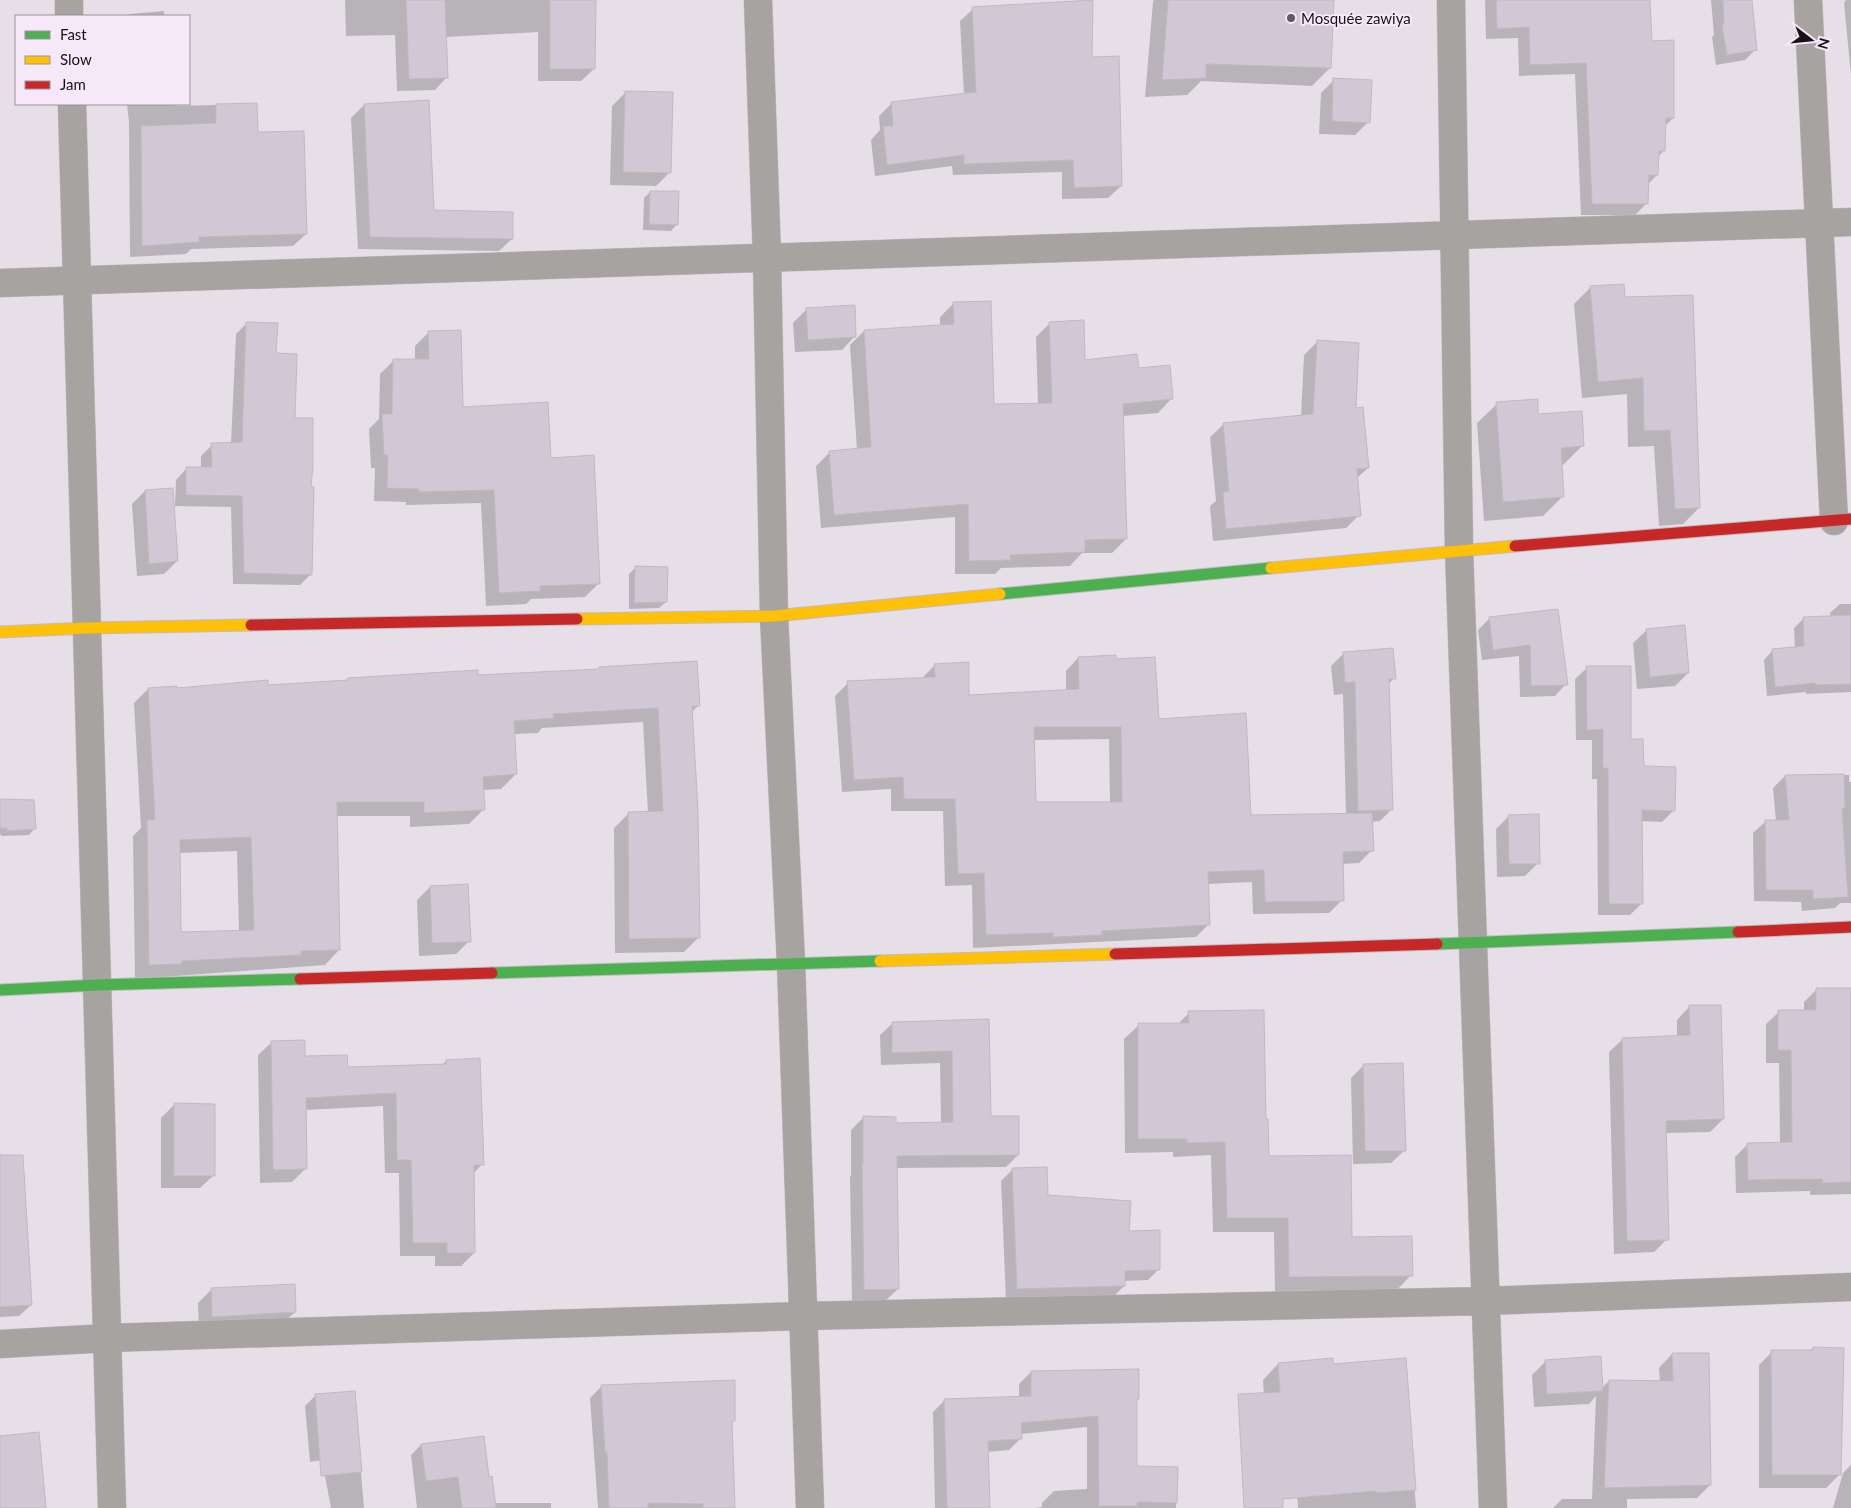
<svg xmlns="http://www.w3.org/2000/svg" width="1851" height="1508" viewBox="0 0 1851 1508" font-family="Lato,sans-serif">
  <style>
    .shadow { fill: #0003; fill-rule: evenodd }
    .building { fill: #d2c7d4; stroke: #bfb9c0; fill-rule: evenodd }
    .lines { fill: none; stroke-linecap: round; stroke-linejoin: round }
    .street-casing { stroke: #c1bbc2; stroke-width: 29 }
    .fast-casing { stroke: #c1bbc2; stroke-width: 13 }
    .slow-casing { stroke: #c1bbc2; stroke-width: 13 }
    .jam-casing { stroke: #c1bbc2; stroke-width: 13 }
    .street { stroke: #a6a3a1; stroke-width: 28 }
    .fast { stroke: #4caf50; stroke-width: 11 }
    .slow { stroke: #ffc107; stroke-width: 11 }
    .jam { stroke: #c62828; stroke-width: 11 }
    .poi-dot { fill: #605a61; stroke: #f7e8f9; stroke-width: 2 }
    .labels { text-anchor: middle; dominant-baseline: central; stroke-width: 4; stroke-linejoin: round; paint-order: stroke }
    .poi-label { font-size: 15px; fill: #171218; stroke: #f7e8f9; text-anchor: start }
  </style>
  <rect width="100%" height="100%" fill="#e7dfe8"/>
  <path class="shadow" d="M345,0h250l-1,69 -13,12h-43v-49l-92,5 1,40 -12,13 -38,1 -2,-56 -49,1z
    M1154,0h179l-3,68 -18,18 -111,-5 -14,14 -42,2 8,-95z
    M1485,0h164l2,42 22,76 -8,8 -1,24 -6,7 -1,18 -10,10 -1,19 -11,11h-54l-6,-141 -56,2 -1,-38 -32,1z
    M1711,0h40l5,49 -11,11 -29,5 -4,-28 2,-2z
    M1846,0h5v75l-7,-72z
    M973,9l118,49 30,128 -13,12 -46,1v-27l-109,3 -1,-9 -77,10 -4,-36 9,-10 -1,-14 12,-12 73,-9 -4,-74z
    M164,11v5h-36l2,-2z
    M1334,80l34,42 -13,13 -36,-1 2,-41z
    M625,93l45,79 -14,14 -46,-1 2,-79z
    M127,104h48v2l81,-2 1,29 49,101 -13,12 -102,3 -5,5 -56,3 -1,-135z
    M364,105l69,106 79,28 -13,12 -141,-2 -7,-131z
    M650,192l27,32 -6,7 -28,-1 1,-32z
    M1591,287l33,11 75,210 -16,16 -24,2 -5,-80 -26,1 -1,-53 -45,4 -8,-94z
    M954,303l39,103 45,-2 -2,-67 14,-14 34,38 54,8 34,29 -14,15 -35,3 3,123 -14,14h-30l-12,13 -69,2 -6,6h-40v-57l-134,11 -5,-62 14,-14 27,-2 -7,-105 14,-14 76,-5v-9z
    M806,310l49,26 -13,14 -47,2 -2,-29z
    M247,323l28,31 18,66 17,68 1,86 -11,11 -67,-1 -2,-77 -58,-1 4,55 -13,13 -27,2 -5,-72 13,-13 30,14 1,-25 11,-12 14,1v-13l11,-11 19,-1 5,-110z
    M429,332l33,76 88,51 49,124 -14,14 -54,2 -5,5 -40,2 -5,-103 -75,2v-3l-32,-1 1,-33h-4l-2,-39 10,-10 1,-45 14,-14h21v-14z
    M1317,342l38,67 13,59 -12,11 3,36 -13,13 -133,13 -3,-35 6,-5 -6,-64 14,-13 77,-7 3,-62z
    M1497,404l40,11 46,30 -20,20h-2l2,31 -20,20 -59,5 -7,-98z
    M636,567l30,35 -7,6 -30,1v-35z
    M1840,604h11v88l-45,2v-2l-39,4 -3,-36 9,-10 22,-2 -1,-20 10,-10 27,-1 -1,-4z
    M1557,610l9,74 -11,12 -35,1 -1,-41 -37,4 -4,-30 12,-12z
    M1647,630l41,43 -13,13 -38,3 -4,-46z
    M1344,653l50,25 -6,7 4,124 -12,12 -9,1 1,28 -13,13 -17,1v36l-13,13 -76,1 -1,-32 -45,2 2,40 -13,13 -223,11 -1,-63 -27,1 -2,-75h-52v-22l-49,3 -7,-96 13,-13 74,-5 13,-13 33,31 98,-5v-20l12,-13 79,62 93,96 96,-2 -3,-120 -9,1 -3,-29zM1109,739l1,64h-75l-2,-63z
    M600,668l99,37 -8,8 8,224 -15,15 -69,1 -1,-125 15,-15h19l-5,-91 -101,6 -4,5 -24,1 2,40 -15,15 -18,1 1,19 -15,15 -59,3v-11h-74l3,134 -14,15 -190,14 -2,-143 8,-8 -7,-125 14,-14 28,1 91,-4 78,-4 3,-3 129,-3 121,-6zM237,851l2,81 -59,2 -1,-81z
    M1587,668l43,72 12,27 32,43 -12,12 -21,-1v83l-11,11h-32l-1,-136h-5v-39h-16l-1,-61z
    M1849,775v7h2v121h-11l-5,5 -33,3 -1,-9 -47,-1 -1,-68 13,-12h10l-3,-33 12,-12z
    M0,801l35,27 -6,7 -27,1 -2,-2z
    M1509,816l29,47 -13,13 -28,1 -1,-48z
    M430,887l39,54 -13,13 -37,2 -2,-56z
    M1817,989h34v205l-41,1v-4l-74,2 -1,-36 13,-13 32,-1 -1,-80h-13v-39l13,-12h25v-10z
    M1690,1006l33,113 -13,13 -45,1 2,106 -13,13 -40,2 -5,-202 14,-13 54,-2v-17z
    M1189,1013l76,107 3,37 83,81 60,37 -14,15 -122,1 -1,-59h-61l-2,-77 -38,2v-5l-48,1 -1,-114 15,-14h38z
    M988,1020l2,97 28,38 -12,12 -110,1 2,121 -13,12h-33l-2,-124 1,-2v-45l12,-12 31,6 47,-1 -1,-60 -59,2 -1,-30 13,-12z
    M272,1042l32,16 42,10 96,-3 4,-4 36,103 -9,10 1,79 -13,13h-26v-10h-35l-1,-83h-14l-2,-67 -78,4v59l-13,13 -32,1 -2,-128z
    M1364,1065l41,85 -14,13 -38,1 -2,-86z
    M174,1105l40,70 -14,13h-39v-70z
    M1012,1170l34,26 113,73 -11,11 -24,1v5l-11,11 -107,3 -5,-119z
    M0,1184l31,121 -12,11 -19,1z
    M211,1290l84,22 -14,13 -82,4 -1,-26z
    M1813,1348l26,127 -13,13h-67v-123l13,-13 38,-1z
    M1672,1354l38,131 -13,13 -70,1v9h-74l9,-9h30l4,-103 -7,8 -55,3 -2,-32 13,-13 57,26 7,-7 51,1 -1,-14z
    M1405,1359l11,149h-118l-7,-96 -26,1 -2,-33 15,-16 54,1z
    M1031,1372l107,27 -3,2 1,67h41l-1,40h-141l7,-1v-4l12,-12 33,-2v-62l-66,7v4l-12,12 -22,2 2,56h-54l-2,-96 12,-12 74,-2v-14z
    M602,1386l132,34 -3,3 3,85h-136l-8,-110z
    M354,1392l10,116h-33l-9,-48 -12,2 -5,-56 11,-11z
    M421,1445l67,33 6,25h57v5h-134l-6,-53z
    M1851,1465v43h-18l10,-35z"/>
  <path class="building" d="M406,0h39l3,78 -39,1z
    M550,0h46l-1,69h-45z
    M1093,0l-1,57 27,-1 3,130 -48,2 -1,-28 -109,4v-9l-77,10 -4,-39h10l-2,-24 85,-10 -4,-85z
    M1168,0h166l-3,68 -125,-4v14l-44,2z
    M1496,0h154l2,41 22,-1v78h-8l-1,33h-6l-1,24h-9l-1,29h-56l-6,-141 -56,2 -1,-38 -32,2z
    M1723,0h29l5,50 -30,5 -5,-30 2,-1z
    M1333,78l39,2 -2,43 -38,-2z
    M625,91l48,1 -2,81 -48,-1z
    M429,100l5,110 79,2v27l-143,-2 -6,-133z
    M257,103l1,29 46,-1 3,103 -108,3v5l-57,4 -1,-120 75,-3v-19z
    M650,191h29l-1,34 -29,-1z
    M1624,284l1,13 68,-2 7,213 -25,1 -5,-79 -26,1 -1,-53 -45,4 -8,-96z
    M991,301l3,103 58,-1 -3,-81 35,-2 1,40 52,-6 2,14 31,-3 3,34 -50,5 4,135 -42,1v12l-75,3 1,5 -42,1 -1,-57 -134,11 -5,-64 42,-4 -7,-117 90,-6 -1,-22z
    M855,305l1,32 -48,3 -2,-32z
    M246,322l32,1 -2,30 21,1 -2,64h18v48l-2,20 3,1 -2,88 -68,-2 -2,-77 -56,-1v-28h26l-1,-24 31,-1z
    M461,330l2,77 85,-5 3,56 43,-3 6,129 -60,2v5l-41,2 -5,-103 -75,2v-3l-32,-1 1,-33h-4l-2,-41h10l1,-55h36l-1,-28z
    M1317,340l42,3 -3,65 7,-1 6,61 -12,1 4,47 -135,13 -3,-37 6,-1 -6,-68 90,-9z
    M1538,399v15l44,-3 2,35 -23,2 3,49 -61,5 -7,-100z
    M173,488l5,73 -29,3 -4,-74z
    M635,566l33,1 -1,35 -33,1z
    M1558,609l10,76 -37,1 -1,-41 -37,5 -4,-33z
    M1851,615v69l-36,1v-2l-40,4 -3,-38 32,-3 -1,-29z
    M1685,625l4,48 -39,4 -4,-48z
    M1393,648l3,31h-7l4,131 -35,1 -3,-129 -10,1 -2,-31z
    M1116,655v4l39,-2 4,62 87,-6 5,102 121,-2 2,38 -31,1 1,49 -79,1 -1,-32 -56,2 2,53 -108,6v4l-49,2v-4l-67,2 -2,-62 -26,1 -3,-75h-51l-1,-22 -49,3 -7,-99 88,-4 -1,-13 35,-2v33l110,-6 -1,-32zM1034,727h87l1,75h-86z
    M697,661l3,45h-8l6,104 2,128 -71,1 -1,-127 35,-1 -5,-103 -105,6 1,4 -40,3 3,53 -34,3 2,33 -61,3v-11h-87l3,148 -39,1v4l-119,6v3l-33,1 -2,-145h8l-7,-132 29,-2v2l91,-8v5l80,-5v-2l130,-8v5l121,-6v-2zM251,837l3,93 -73,2 -1,-92z
    M1586,666h45v73h12l1,27 32,1 -1,44 -33,-1 1,94h-34l-1,-136h-5v-39l-16,1z
    M1844,774l1,34h-3l6,89 -35,2v-9h-47l-1,-70h24l-4,-45z
    M0,799l34,1 2,29 -29,2v-3h-7z
    M1539,814l1,50h-31l-1,-49z
    M468,884l3,58 -39,1 -2,-57z
    M1816,988h35v194l-28,1 -1,-4 -74,1 -1,-37 45,-1 -1,-92h-13v-40h38z
    M1689,1005h32l3,114 -58,2 3,119 -42,1 -5,-203 68,-3z
    M1264,1010l2,109h2l1,37 82,-1 1,82 60,-1 1,40 -124,1 -1,-59h-61l-2,-76 -38,1v-4h-49v-116h51l-1,-12z
    M989,1019l2,97h28v39l-122,1 2,133 -35,1 -2,-127h1v-47l33,1v6l57,-1 -1,-71 -60,2v-31z
    M305,1040v16l42,-1 1,12 98,-3v-4l34,-2 4,107h-10l1,88h-28v-10h-34l-2,-83h-14l-1,-67 -90,5 1,71 -34,1 -2,-129z
    M1403,1063l3,88h-41l-2,-87z
    M174,1103l41,1v72h-41z
    M0,1155h23l9,150 -32,2z
    M1047,1167l1,28 83,6 -2,30 31,-1v40l-35,1v15l-108,3 -5,-121z
    M295,1284l1,28 -84,5 -1,-29z
    M1813,1347l31,1 -3,127h-69l-1,-125h42z
    M1672,1353h37l2,132 -107,3 5,-108 64,1z
    M1601,1356l2,35 -56,3 -2,-34z
    M1333,1358v6l73,-6 10,132 -40,3v-2l-93,8v9h-39l-6,-114 42,-2 -2,-29z
    M1139,1369v30h-2v67l41,1 -1,36 -40,-1v4h-38l-1,-90 -77,7 1,16 -34,2 2,67h-43l-3,-109 87,-3v-25z
    M735,1380v41h-3l3,87h-32v-4l-55,-1v5h-39l-2,-56 -2,1 -4,-68z
    M355,1391l7,81 -41,4 -6,-82z
    M39,1432l7,76h-46v-72z
    M484,1436l5,41 3,-1 4,32h-34l-4,-31 -32,4 -5,-37z"/>
  <g class="lines">
    <defs>
      <path id="street" d="M69,0v16
        M758,0l9,258 7,358 17,347 19,545
        M1451,0l8,550 34,958
        M1808,0l26,521
        M72,104l40,1404
        M0,283l1851,-61
        M0,1344l108,-6 695,-22 682,-15 366,-14"/>
      <path id="fast" d="M1000,594l271,-26
        M1437,944l301,-12
        M492,973l388,-12
        M0,990l97,-5 203,-6"/>
      <path id="slow" d="M1271,568l244,-22
        M577,619l197,-3 226,-22
        M0,632l87,-4 164,-3
        M880,961l235,-7"/>
      <path id="jam" d="M1515,546l336,-27
        M251,625l326,-6
        M1738,932l113,-5
        M1115,954l322,-10
        M300,979l192,-6"/>
    </defs>
    <use href="#street" class="street-casing"/>
    <use href="#fast" class="fast-casing"/>
    <use href="#slow" class="slow-casing"/>
    <use href="#jam" class="jam-casing"/>
    <use href="#street" class="street"/>
    <use href="#fast" class="fast"/>
    <use href="#slow" class="slow"/>
    <use href="#jam" class="jam"/>
  </g>
  <circle class="poi-dot" cx="1291" cy="18" r="5"/>
  <g class="labels">
    <g class="poi-label">
      <text x="1301" y="18">Mosquée zawiya</text>
    </g>
  </g>
  <rect x="15" y="15" width="175" height="90" fill="#f7e8f9" stroke="#9d929f"/>
  <rect x="25" y="31" width="25" height="8" fill="#4caf50" stroke="#9d929f"/>
  <text x="60" y="40" font-size="15" fill="#171218">Fast</text>
  <rect x="25" y="56" width="25" height="8" fill="#ffc107" stroke="#9d929f"/>
  <text x="60" y="65" font-size="15" fill="#171218">Slow</text>
  <rect x="25" y="81" width="25" height="8" fill="#c62828" stroke="#9d929f"/>
  <text x="60" y="90" font-size="15" fill="#171218">Jam</text>
  <g transform="translate(1811 40) rotate(106)" stroke="#f7e8f9" stroke-width="4" paint-order="stroke">
  <path d="M0-4L9 19L0 12L-9 19Z" fill="#171218"/>
  <text y="-8" font-size="14" font-weight="bold" text-anchor="middle" fill="#171218">N</text>
  </g>
</svg>
